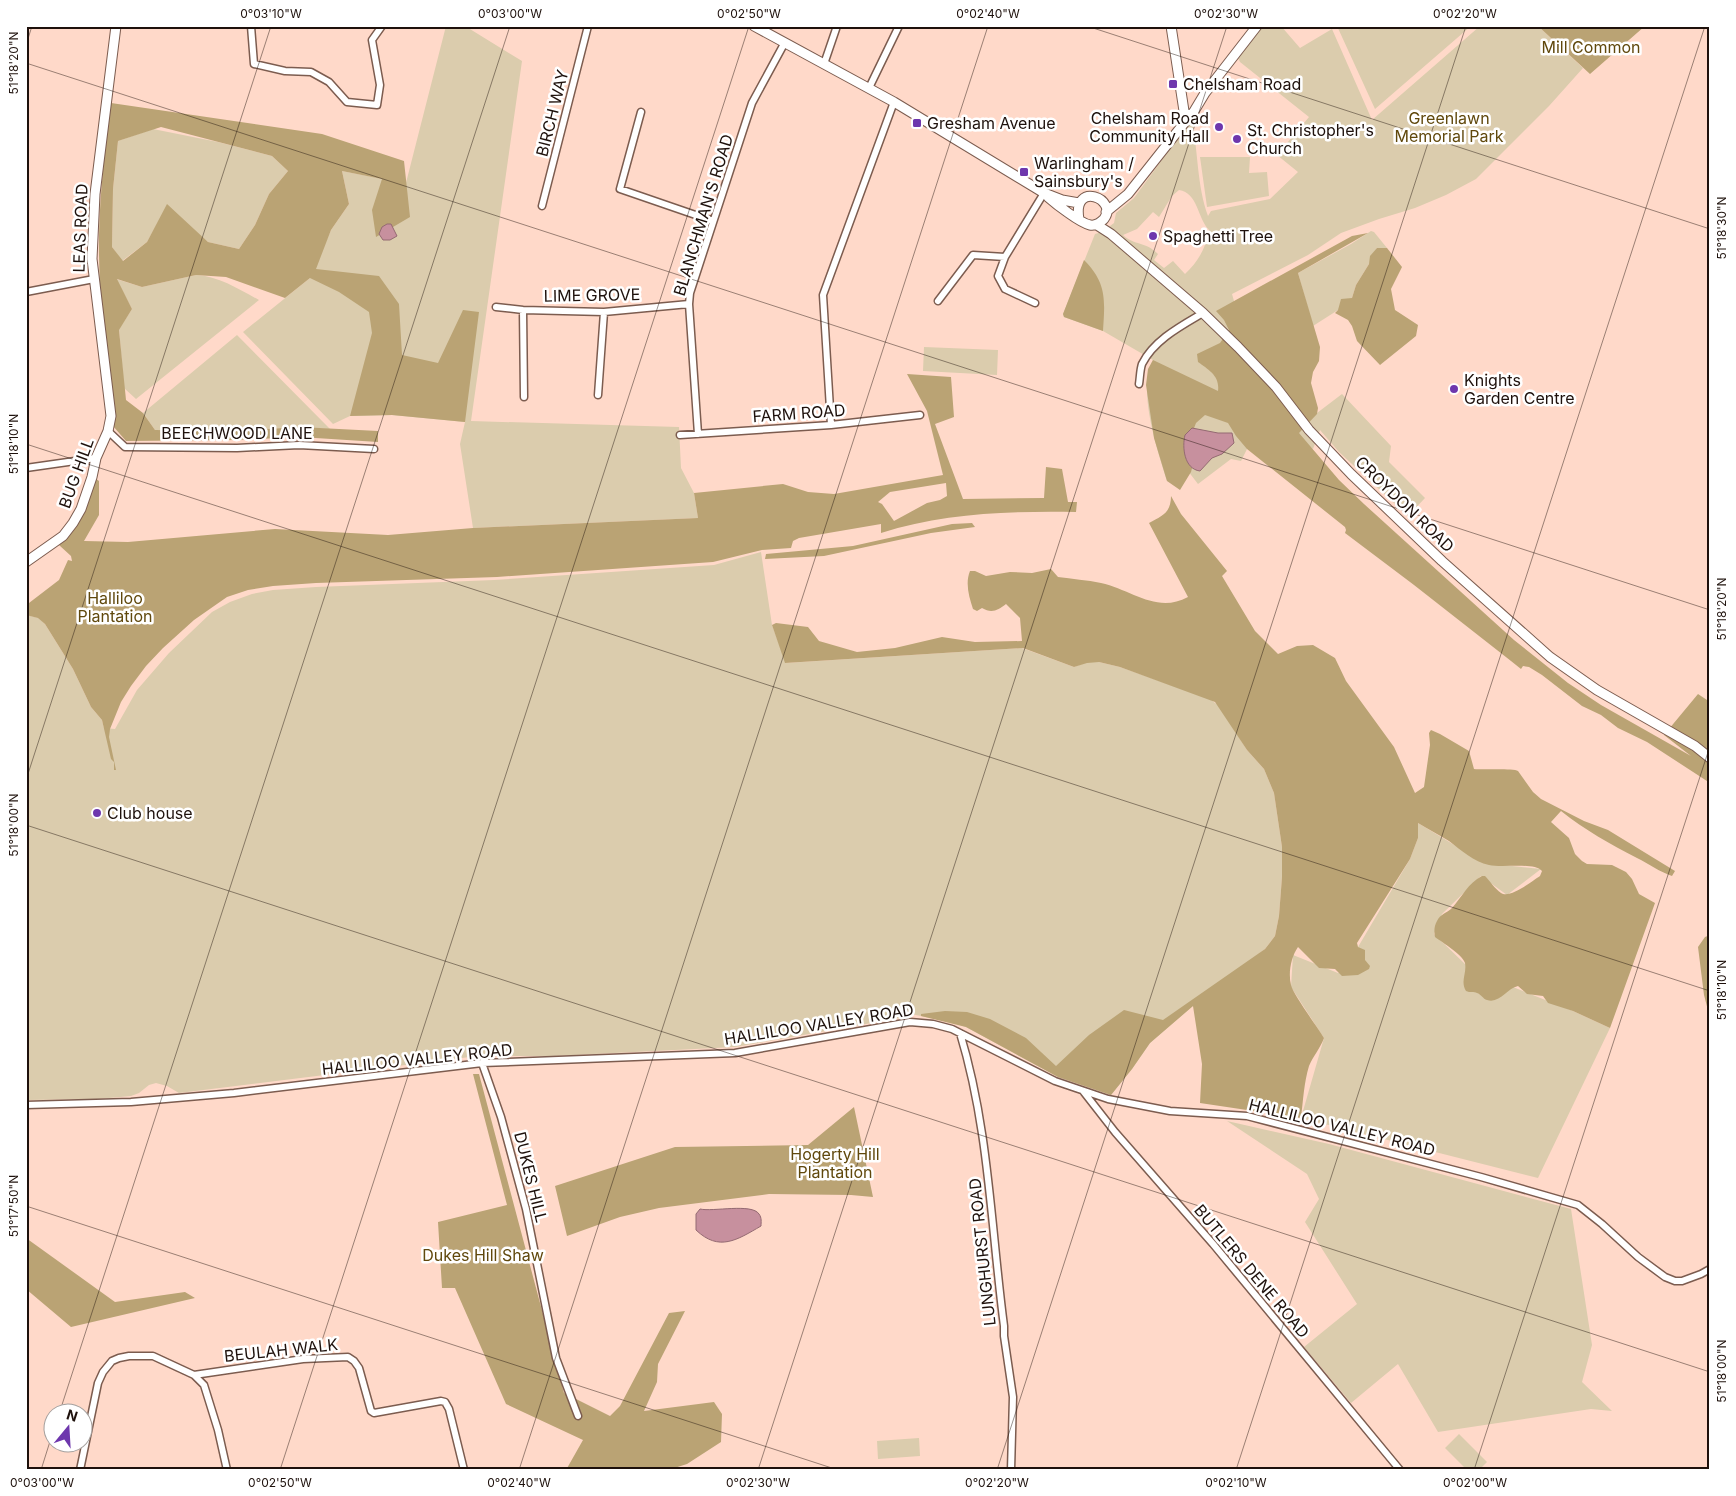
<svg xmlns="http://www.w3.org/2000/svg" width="1736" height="1496" viewBox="0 0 1736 1496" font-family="Inter,sans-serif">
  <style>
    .green { fill: #dbccad; fill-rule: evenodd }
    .forest { fill: #baa374; fill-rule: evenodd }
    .water { fill: #c7909e; stroke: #946a72 }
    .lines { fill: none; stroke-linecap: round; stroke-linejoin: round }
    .street-casing { stroke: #7c5c4f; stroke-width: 9 }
    .secondary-casing { stroke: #7c5c4f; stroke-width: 11 }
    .street { stroke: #fff; stroke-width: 6 }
    .secondary { stroke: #fff; stroke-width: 9 }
    .ticks { fill: none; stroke: #1e110c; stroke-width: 1; stroke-opacity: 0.45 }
    .poi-dot { fill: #6e37ad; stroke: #fff; stroke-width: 2 }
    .labels { text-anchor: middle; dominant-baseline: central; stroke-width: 5; stroke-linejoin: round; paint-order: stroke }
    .park-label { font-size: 16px; fill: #60480c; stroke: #fff }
    .poi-label { font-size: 16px; fill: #1e110c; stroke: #fff; text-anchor: start }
    .street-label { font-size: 16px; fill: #1e110c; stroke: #fff }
    .neatline { fill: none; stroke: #1e110c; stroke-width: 2 }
    .ticks-label { font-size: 12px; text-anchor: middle; fill: #1e110c }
  </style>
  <rect width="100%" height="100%" fill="#ffd9c9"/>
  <path class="green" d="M446,26h19l57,35 -51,360 208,6 2,41 13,25 4,25 -225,10 -13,-84 5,-22 -73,-7 -42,1 -17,8 -90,-92 67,-54 21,-48 18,-26 -7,-33 41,8 13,43z
    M1262,26h19l19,22 32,-19 40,91 108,-94h58l45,42 -34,38 -73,73 -30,16 -31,13 -36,11 -38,14 -33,22 -76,39 2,7 83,112 25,-19 49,52 -2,16 36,36 -17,18 -69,-64 -19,-22 -7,19 -23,-15 -33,-16 -10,31 -6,12 -10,-2 -33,25 -10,-13 -21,10c-10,-32 -30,-91 -14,-121l-50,-29 -39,-14 -1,-3 32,-80 7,-2 12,-9 2,-10 18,-15 58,-79c6,32 5,67 16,97l3,-5 59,-12 28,-27 -21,-17 32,-38 -69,-55 -2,-4zM1179,190c19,3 18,27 30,40 -3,18 -11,32 -24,44l-12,-13 -9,7 -10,-8 4,-6c-13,-13 -23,-8 -35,-19l14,-6 16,-17 6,5 13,-21z
    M1337,26h134l-96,83z
    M153,129l65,13 54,14 16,15 -19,23 -14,31 -16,24 -31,-7 -42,-34 -19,34 -25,19 -10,-14 1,-58 5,-48z
    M1200,157h50l-1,16 18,-1 2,24 -62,11z
    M1371,231l3,1 13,16h-10l-8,16 -13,21 -4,13 -14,12 -25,16 -15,-53 53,-29z
    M196,275c23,1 44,15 63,25l-123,99 -12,-11 -5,-59 13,-20 -16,-30 26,8z
    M237,335l93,94 -30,-2 -65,4 -80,-1 -12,-17z
    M924,347l74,3 -1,25 -74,-4z
    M761,552l11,73 14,38 236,-15 52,19 13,-5h12l21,5 90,32 9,7 28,44 17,19 10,24 8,54v30l-3,39 -4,20 -10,13 -71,56 -44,38 -18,26 -21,26 -53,-18 -92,-50 -16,-5 -39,-8 -11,4 -165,29 -181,9h-76l-299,37 -12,-7 -11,-3 -7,2 -10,8 -8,3 -33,3 -72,1v-485l13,3 6,6 28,45 18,38 11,13 2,8 11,1 22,-39 32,-37 43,-41 18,-10 22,-8 21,-4 43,-3 178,-7 220,-15z
    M1418,823l66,40 57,6 -34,26 -26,-19 -39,38 -8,20 31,30 48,23 60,24 37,17 -72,150 -237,-60 23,-80 -33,-51 2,-32 45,18 31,-4 -11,-22 52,-88 8,-21z
    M1227,1121l102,23 242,65 21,136 -10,37 30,29 -21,-2 -153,23 -40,-68 -47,39 -47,-56 53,-43 -52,-82 14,-23 -12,-25z
    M1459,1434l28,28 -8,8h-12l-22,-22z
    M919,1438l1,18 -42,3 -1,-18z"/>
  <path class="forest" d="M1538,26h107l-55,48z
    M111,103l211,31 82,27 6,56 -34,20 -4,-27 10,-31 -40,-8 7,33 -18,26 -15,39 63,7 20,28 3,51 36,8 25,-53 16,2 -14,110 -73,-7 -42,1 22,-83 -3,-21 -30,-20 -29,-14 -25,20 -59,-21 -30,-2 -54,12 -25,-8 15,30 -13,21 7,70 17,13 12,17 80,1 65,-4 78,4v11l-78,-5 -64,3 -110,1 -13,-15c-6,-63 -15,-127 -14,-190 1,-45 6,-89 12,-133zM161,127l111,29 16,15 -19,23 -14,31 -16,24 -31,-7 -41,-38 -20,38 -24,19 -11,-14 1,-58 5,-48z
    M1368,233l-70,40 22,74 -1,14 -6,11 -2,11 7,25 -1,6 -18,19 40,47 25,24 150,136 54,43 33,22 90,51 -27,-21 34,-41 12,8v81l-63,-41 -29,-14 -17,-13 -19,-9 -40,-31 -13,-8 -6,-1 -2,3 -10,-8 -97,-76 -69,-52 1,-3 -1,-3 -98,-78 -11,-13 -8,-13 -23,-8 -9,8 -5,13 5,17 -5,19 -11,18 -13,-9 -13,-43 -8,-53 2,-16 5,-9 65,31c2,-15 -9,-21 -20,-29l-1,-8 23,-11 9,-13 -5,-10 -8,-9 136,-75z
    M1377,248h10l15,19 -11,22 4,21 23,15 -2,11 -36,29 -23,-24 -5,-15 -4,-6 -13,-7 3,-3 3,-11 11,-1 4,-13 13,-21 1,-8z
    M1084,260c23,23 21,40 19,71l-39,-14 -1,-3z
    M907,374l44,3 3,40 -19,7 28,75 81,-1 2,-31 16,2 6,33h9l-1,10c-66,-1 -132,1 -195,21v-9l-82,14 -6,3 -2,7 -29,2 -49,12 -216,15 -181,6 -43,3 -25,4 -21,7 -33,23 -31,28 -17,18 -15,20 -10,16 -11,27 -1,8 7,33h-2v-8l-3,-3 -9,-39 -11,-13 -18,-38 -28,-45 -7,-6 -12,-3v-15l3,3 30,-23 9,-20 4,1 -1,-5 -12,-11c23,-23 27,-36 36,-67l4,3v34l-15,26 44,1 147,-13 113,6 85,-7 225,-10 -4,-25 89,-9 25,8 26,2 109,-19 -16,-64zM946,483l1,13 -7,4 -13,3 -33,18 -12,-17 -4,-2 12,-10z
    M1171,496l10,18 46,57 -5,5 33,55 23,23 19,-8 16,-1 22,13 11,23 48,66 21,46 9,-6 6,-42 -1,-12 2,-3 9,4 29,17 5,18c9,1 39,-1 44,2l15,21 8,7 43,22 24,9 67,41 -3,5c-12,-4 -23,-12 -35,-18 -27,-14 -52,-28 -76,-47l-10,11 18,16 6,16 7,7 5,3 25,1 14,7 6,7 7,15 16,9 -45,125 -37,-17 -25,-8 -5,-7 -16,-2 -9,-8c-11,2 -18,18 -31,14 -4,-1 -6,-6 -10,-7 -3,-2 -7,0 -11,-2 -6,-10 1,-18 -1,-28 -3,-9 -22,-20 -30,-26 -1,-5 -1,-11 2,-16 3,-7 10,-8 15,-13 10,-11 16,-25 30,-32h3c5,5 10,13 16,17 9,6 31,-12 39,-17l2,-5c-8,-9 -39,-3 -53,-6 -15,-3 -28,-15 -40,-24 -10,-6 -21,-12 -31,-18v15l-8,21 -53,84 1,4 7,3v10l5,6 -1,3 -11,6 -16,1 -7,-7 -16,-1 -21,-21c-7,10 -10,26 -7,38 2,9 27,43 33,53 -4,11 -11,18 -15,28 -5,16 -6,36 -8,52l-101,-15 2,-39 -9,-58 -43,37 -18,26 -21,26 -53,-18 -92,-50 -45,-11v-2l24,-3 22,1 23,7 36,19 30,28 33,-31 35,-25 39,10 102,-71 10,-13 4,-20 3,-39v-30l-8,-54 -10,-24 -17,-19 -32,-48 -95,-35 -21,-5 -12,1 -13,4 -51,-19 -238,15 -13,-38 4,-2 32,4 11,14 38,11 38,-4 47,-11 33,5 47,-1 -2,-23 -14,-14c-8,6 -14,10 -24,4l-5,3 -4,-2c-4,-12 -8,-26 -3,-38h5l11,5 24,-4 22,1 19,-4 7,8c14,2 29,3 43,6 31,7 56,31 87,14l-39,-74c13,-7 22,-10 22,-27z
    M972,523l3,4 -44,6 -107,23 -59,3 1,-5 87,-8 99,-22z
    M1710,935v83l-6,-23 -6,-48 7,-10z
    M473,1074h6l85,319 46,23 10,-10 49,-93 16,-2 -27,53 -1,18 -13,29 70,-9 8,12 -1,28 -34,22 -19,6h-102l17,-30 -77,-36 -51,-116h-13l-4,-66 69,-17z
    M854,1107l19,90 -22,-2 -82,-1 -110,14 -39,9 -53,19 -12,-50 120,-39 133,-2z
    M26,1238l89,64 70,-10 10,6 -124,29 -45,-38z"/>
  <path class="water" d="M387,224h4l6,12 -7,4h-7l-4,-6 3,-7z
    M1192,428l26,5h14l2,10 -12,11 -10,4 -12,13c-16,-2 -18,-24 -15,-36z
    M700,1209c13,3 52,-6 59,5 3,4 2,8 2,12 -24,14 -42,26 -65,4v-16z"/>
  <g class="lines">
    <defs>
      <path id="street" d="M251,26l3,38 31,7 26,1 18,10 18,20 30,3 3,-20 -8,-45 10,-14
        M824,64l13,-38
        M869,88l30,-62
        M641,112l-21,77 93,32
        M542,206l46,-180
        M1005,257l-7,19 7,13 30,14
        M26,292l68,-13
        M938,301l35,-46 32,2 39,-64
        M496,307l27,3 81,2 85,-8
        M523,310l1,87
        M1139,384c1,-6 1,-14 3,-20 12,-24 39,-38 61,-51
        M598,395l6,-83
        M831,425l-8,-130 71,-193
        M108,431l17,16 112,1 62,-3 75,4
        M698,434l-9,-130 1,-11 62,-190 32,-59
        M680,435l151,-10 89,-10
        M26,468l70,-10
        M960,1033c29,95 31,195 44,293v10l9,61 -2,73
        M482,1063l19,54 25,92 30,149 22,58
        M1083,1091l32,41 98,112 187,226
        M26,1105l105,-3 103,-9 248,-30 253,-10 175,-31 23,2 19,5 103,52 53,18 62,12 77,5 234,61 97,28 24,19 36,33 27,20 10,4h7l19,-7 9,-5
        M194,1375l109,-16 45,-2 6,4 5,7 12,43 3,2 67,-12 4,1 4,7 15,61
        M80,1470l18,-87 5,-11 9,-11 7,-3 10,-2h24l41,19 10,10 14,45 9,40"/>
      <path id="secondary" d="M754,26l140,76 150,91 18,7 17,3
        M1171,26l13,85 3,5
        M1048,197c8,7 32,26 42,28 5,1 10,-2 14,-6 15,-20 -32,-39 -25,0
        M1106,212l22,-18 57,-72 2,-6 6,-3 12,-20 52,-67
        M1097,225l14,9 92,79 35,34 38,40 33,43 42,44 91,87 108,96 47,33 98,56 15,12
        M26,562l37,-26 10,-13 8,-14 11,-32 4,-19 12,-27 3,-15 -19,-157 3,-65 21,-168"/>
    </defs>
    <use href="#street" class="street-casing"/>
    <use href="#secondary" class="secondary-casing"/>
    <use href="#street" class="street"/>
    <use href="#secondary" class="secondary"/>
  </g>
  <path class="ticks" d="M1087,26l623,203M26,45l6,-19M26,63l1684,547M26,444l1684,547M26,780l245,-754M26,825l1684,547M26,1206l812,264M59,1414l451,-1388M41,1470l11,-35M280,1470l469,-1444M519,1470l469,-1444M758,1470l469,-1444M997,1470l469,-1444M1236,1470l469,-1444M1474,1470l236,-724"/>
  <g class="poi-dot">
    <rect x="1168" y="79" width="10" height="10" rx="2.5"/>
    <rect x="912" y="118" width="10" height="10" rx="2.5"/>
    <circle cx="1219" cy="127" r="5"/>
    <circle cx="1237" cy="139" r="5"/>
    <rect x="1019" y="167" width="10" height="10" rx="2.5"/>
    <circle cx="1153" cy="236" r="5"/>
    <circle cx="1454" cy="389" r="5"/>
    <circle cx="97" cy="813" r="5"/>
  </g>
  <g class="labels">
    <g class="park-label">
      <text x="1591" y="47">Mill Common</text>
      <text x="1449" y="118">Greenlawn<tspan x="1449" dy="18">Memorial Park</tspan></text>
      <text x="115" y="598">Halliloo<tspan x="115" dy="18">Plantation</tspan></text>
      <text x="835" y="1154">Hogerty Hill<tspan x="835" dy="18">Plantation</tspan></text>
      <text x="483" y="1255">Dukes Hill Shaw</text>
    </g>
    <g class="poi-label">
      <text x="1183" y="84">Chelsham Road</text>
      <text x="1209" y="118" text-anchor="end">Chelsham Road<tspan x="1209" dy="18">Community Hall</tspan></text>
      <text x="927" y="123">Gresham Avenue</text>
      <text x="1247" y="130">St. Christopher's<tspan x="1247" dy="18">Church</tspan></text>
      <text x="1034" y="163">Warlingham /<tspan x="1034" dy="18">Sainsbury's</tspan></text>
      <text x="1163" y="236">Spaghetti Tree</text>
      <text x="1464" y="380">Knights<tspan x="1464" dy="18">Garden Centre</tspan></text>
      <text x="107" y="813">Club house</text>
    </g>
    <g class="street-label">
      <text transform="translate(552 113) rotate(-76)">BIRCH WAY</text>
      <text transform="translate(703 215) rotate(-73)">BLANCHMAN'S ROAD</text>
      <text transform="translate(80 228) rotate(-88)">LEAS ROAD</text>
      <text transform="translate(592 295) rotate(-1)">LIME GROVE</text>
      <text transform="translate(799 413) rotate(-4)">FARM ROAD</text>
      <text x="237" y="433">BEECHWOOD LANE</text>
      <text transform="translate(76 473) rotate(-70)">BUG HILL</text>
      <text transform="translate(1405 504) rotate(44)">CROYDON ROAD</text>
      <text transform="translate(819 1024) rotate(-9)">HALLILOO VALLEY ROAD</text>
      <text transform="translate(417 1059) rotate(-6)">HALLILOO VALLEY ROAD</text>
      <text transform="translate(1342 1127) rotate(14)">HALLILOO VALLEY ROAD</text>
      <text transform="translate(531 1177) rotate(76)">DUKES HILL</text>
      <text transform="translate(982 1252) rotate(-96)">LUNGHURST ROAD</text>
      <text transform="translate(1252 1271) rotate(50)">BUTLERS DENE ROAD</text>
      <text transform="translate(281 1350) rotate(-6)">BEULAH WALK</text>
    </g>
  </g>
  <rect width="1736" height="1496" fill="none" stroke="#ffffff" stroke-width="55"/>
  <g transform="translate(68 1428) rotate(18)"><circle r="24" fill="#ffffff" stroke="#a5a09e"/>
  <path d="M0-4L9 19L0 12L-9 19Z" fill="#6e37ad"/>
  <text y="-8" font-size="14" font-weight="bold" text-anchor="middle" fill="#1e110c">N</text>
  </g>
  <rect x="28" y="28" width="1680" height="1440" class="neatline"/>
  <g class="ticks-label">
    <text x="271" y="18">0°03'10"W</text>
    <text x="510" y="18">0°03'00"W</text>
    <text x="749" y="18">0°02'50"W</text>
    <text x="988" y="18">0°02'40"W</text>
    <text x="1226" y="18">0°02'30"W</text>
    <text x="1465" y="18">0°02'20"W</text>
    <text transform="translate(14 63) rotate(-90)" y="4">51°18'20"N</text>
    <text transform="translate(1722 228) rotate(-90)" y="4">51°18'30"N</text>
    <text transform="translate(14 444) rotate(-90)" y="4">51°18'10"N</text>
    <text transform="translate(1722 609) rotate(-90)" y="4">51°18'20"N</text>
    <text transform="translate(14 825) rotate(-90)" y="4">51°18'00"N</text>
    <text transform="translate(1722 990) rotate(-90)" y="4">51°18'10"N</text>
    <text transform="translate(14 1206) rotate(-90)" y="4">51°17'50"N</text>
    <text transform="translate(1722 1371) rotate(-90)" y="4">51°18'00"N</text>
    <text x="42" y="1487">0°03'00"W</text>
    <text x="280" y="1487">0°02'50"W</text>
    <text x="519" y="1487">0°02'40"W</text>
    <text x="758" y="1487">0°02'30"W</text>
    <text x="997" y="1487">0°02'20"W</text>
    <text x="1236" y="1487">0°02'10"W</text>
    <text x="1475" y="1487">0°02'00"W</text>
  </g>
</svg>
